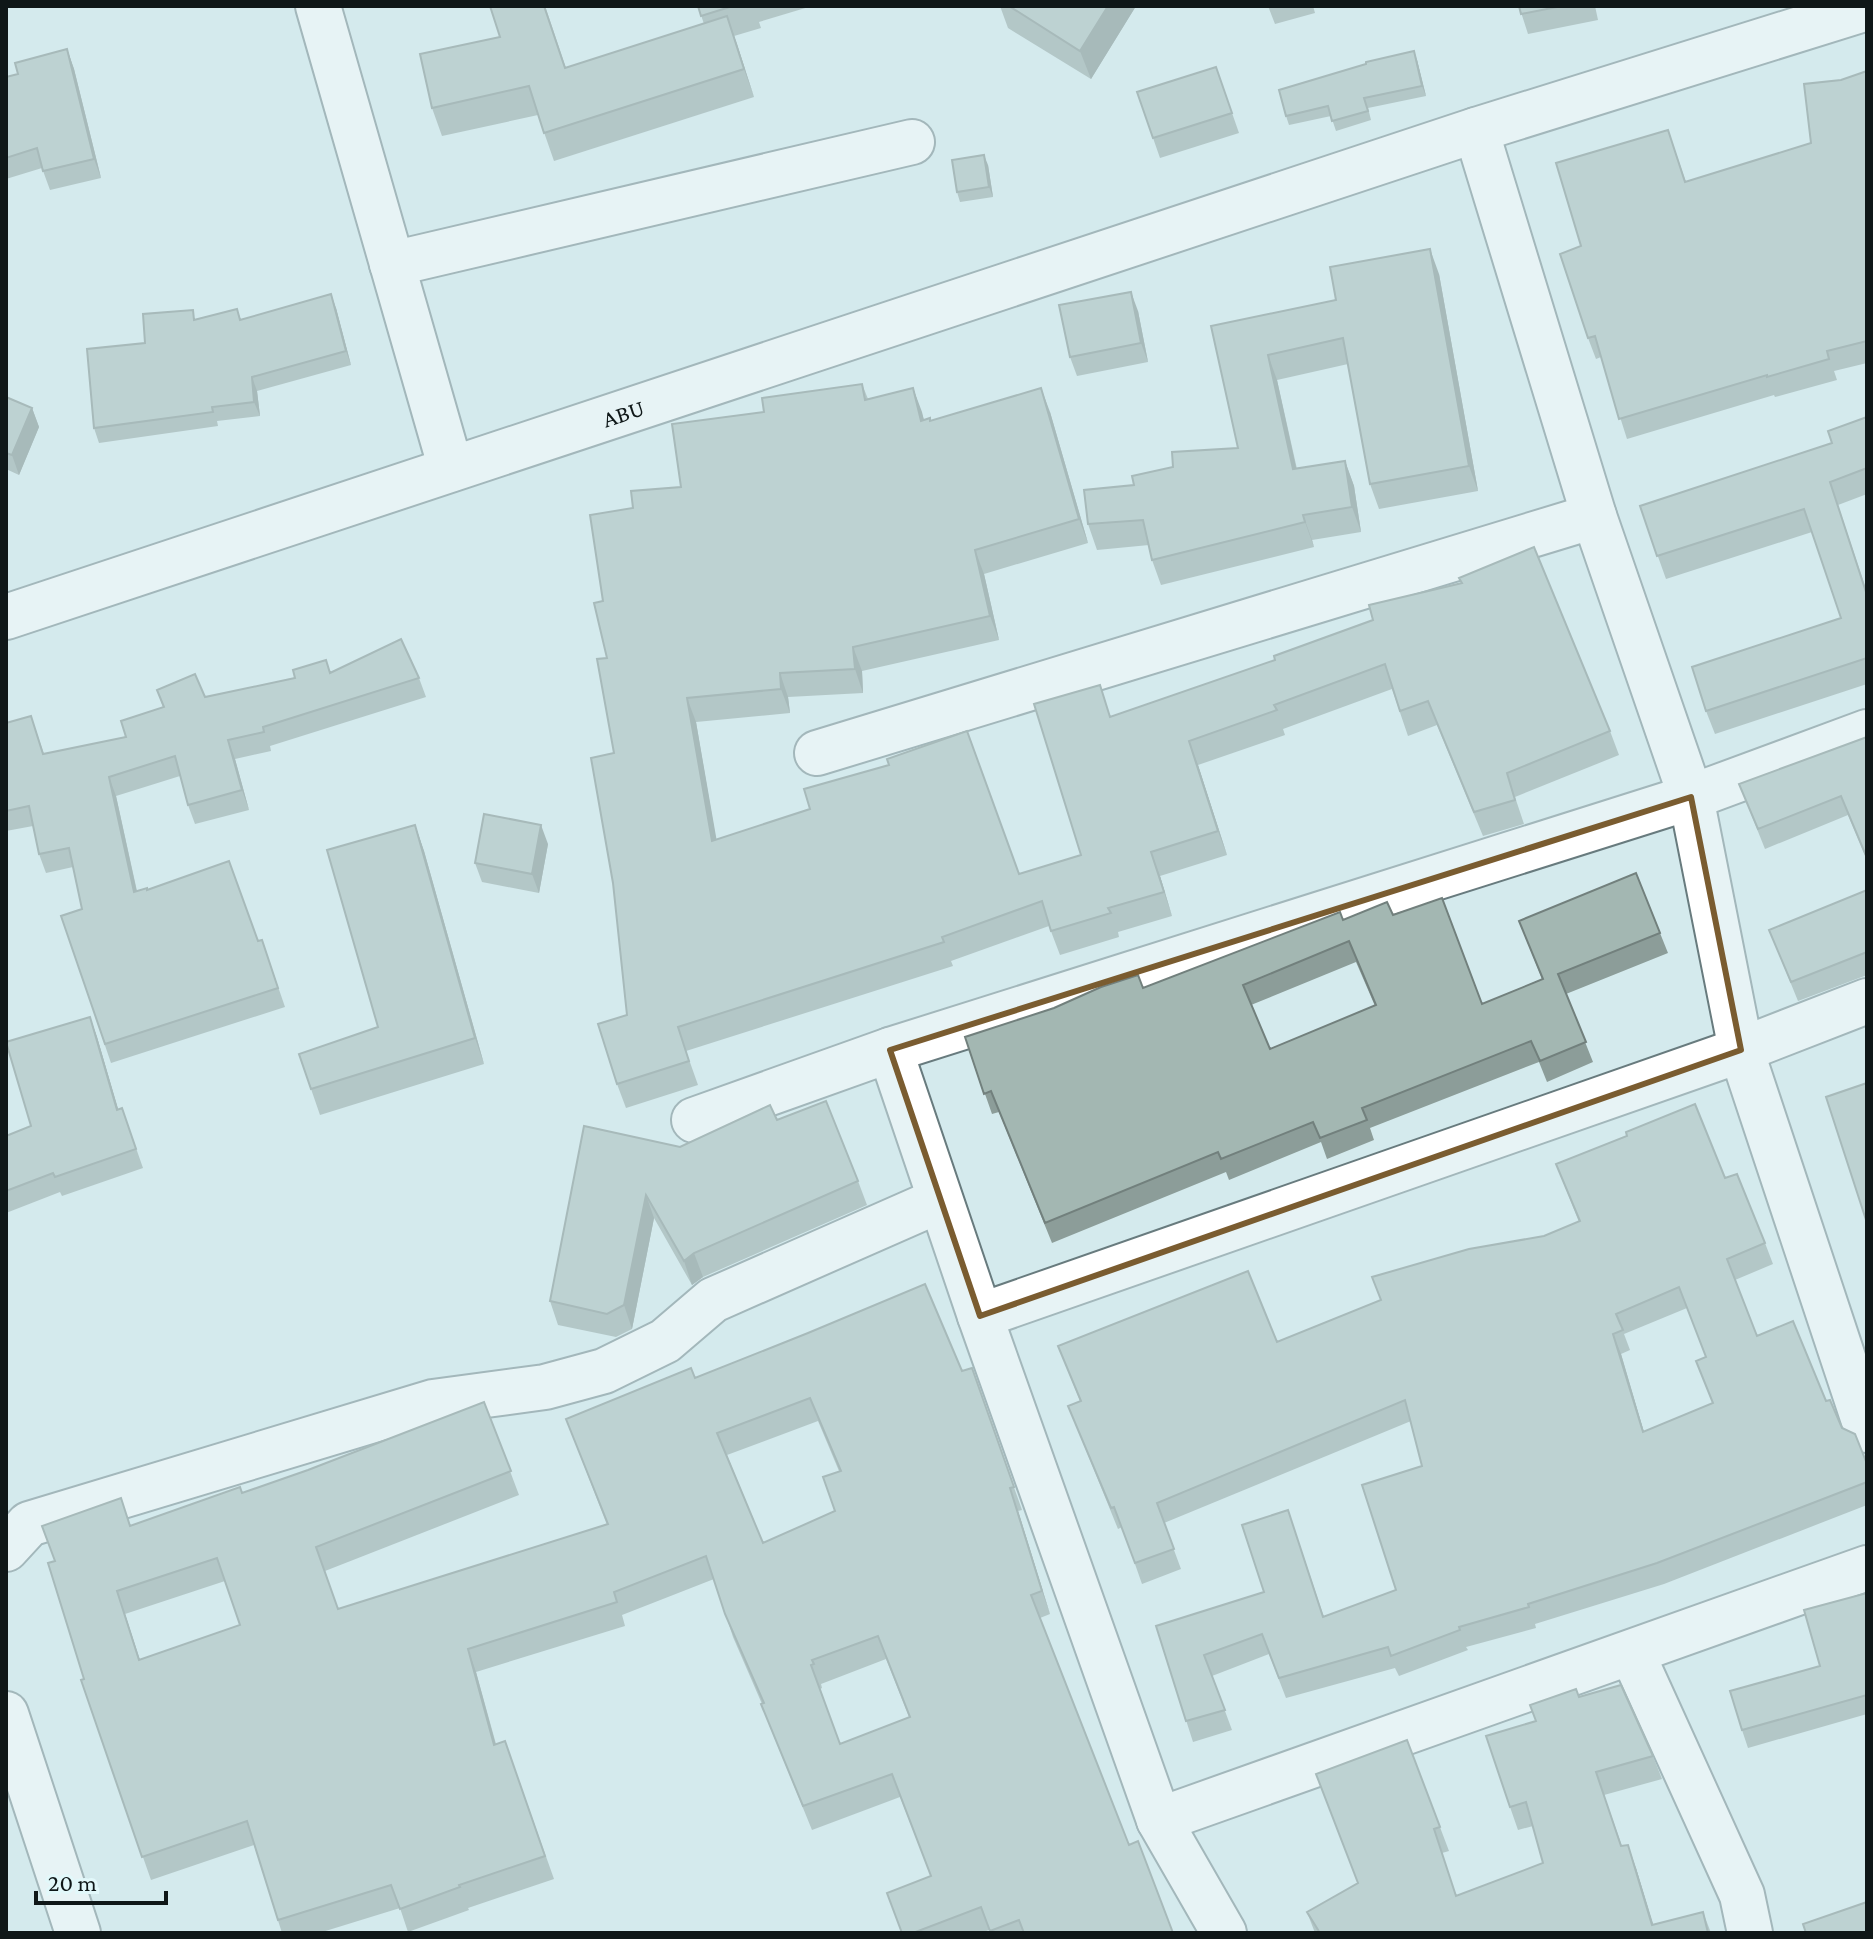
<svg xmlns="http://www.w3.org/2000/svg" width="1873" height="1939" viewBox="0 0 1873 1939" font-family="'Crimson Pro',serif">
  <style>
    .lines { fill: none; stroke-linecap: round; stroke-linejoin: round }
    .minor-casing { stroke: #687b7e; stroke-width: 48 }
    .minor { stroke: #fff; stroke-width: 44 }
    .wall { fill: #8c9d99; fill-rule: evenodd }
    .shaded-wall { fill: #72807d }
    .building { fill: #a3b7b2; stroke: #72807d; stroke-width: 2; fill-rule: evenodd }
    .marked { fill: none; stroke: #7a5c30; stroke-width: 6; stroke-linejoin: round }
    .labels { text-anchor: middle; dominant-baseline: central; stroke-width: 7; stroke-linejoin: round; paint-order: stroke }
    .street-label { font-size: 24px; fill: #0f1718; stroke: #e2f8fa }
  </style>
  <rect width="100%" height="100%" fill="#d4eaed"/>
  <g class="lines">
    <defs>
      <g id="minor">
        <path d="M318,6l133,463"/>
        <path d="M1476,130l118,386 97,281 50,253 126,380"/>
        <path d="M392,264l520,-122"/>
        <path id="s1" d="M6,617l1470,-487 391,-122"/>
        <path d="M817,753l777,-237"/>
        <path d="M890,1050l90,266 179,504 65,113"/>
        <path d="M694,1120l196,-70 801,-253 176,-65"/>
        <path d="M980,1316l761,-266 126,-49"/>
        <path d="M6,1549l23,-25 404,-122 112,-15 59,-16 61,-30 48,-41 227,-100"/>
        <path d="M1632,1653l110,242 8,38"/>
        <path d="M6,1714l72,219"/>
        <path d="M1159,1820l708,-252"/>
      </g>
    </defs>
    <use href="#minor" class="minor-casing"/>
    <use href="#minor" class="minor"/>
  </g>
  <path class="wall" d="M490,6h55l21,62 138,-44 -6,-18h114l-53,16 2,6 -27,8 20,61 -200,64 -16,-46 -96,21 -10,-28 68,-71z
    M1000,6h136l-45,73 -83,-51z
    M1268,6h45l2,7 -40,11z
    M1519,6h76l3,14 -70,14z
    M67,49l7,20 27,109 -51,12 -8,-22 -36,11v-102l12,-3z
    M1417,60l9,36 -58,12 3,12 -35,11 -5,-15 -42,9 -3,-9z
    M1216,67l23,66 -79,25 -23,-66z
    M1867,71v292l-33,8 3,9 -62,17 -1,-2 -147,44 -26,-82 -5,2 -8,-21 -7,-92 87,-116 18,52 125,-39 30,-63z
    M988,165l5,32 -33,5 -3,-10z
    M1439,274l39,217 -99,18 -9,-25 -22,-120 -71,16 20,89 48,-8 9,25 7,46 -49,8 2,7 -153,38 -9,-25 -3,-15 -52,5 -9,-26 46,-39 39,-18 65,-19 -27,-122 125,-26z
    M336,308l15,57 -94,26 3,25 -43,5 1,5 -119,17 -5,-15 51,-85 51,-24 41,-10 4,11z
    M1138,311l10,51 -71,14 -7,-19z
    M862,384l6,15 45,-11 11,32 6,1 120,-9 38,131 -104,31 15,66 -137,31 1,22 -75,4 2,16 -94,9 20,118 303,34 62,-19 30,-138 164,-57 98,-40 237,111 9,24 -104,42 9,27 -41,12 -46,-111 -29,11 -16,-47 -109,40 2,6 -87,30 29,90 -67,21 12,40 -54,16 1,5 -59,18 -11,-29 -98,35 2,5 -267,85 12,34 -72,23 -9,-24 10,-69 -13,-262 -11,-152 30,-93 48,-21z
    M6,397l26,11 7,19 -20,48 -13,-6z
    M1867,417v77l-29,11 29,87v92l-152,50 -9,-23 135,-93 -29,-86 -146,47 -26,-73 192,-63z
    M330,672l89,6 7,19 -156,49 1,5 -36,8 14,51 -54,14 -7,-19 -8,-29 -64,20 21,95 10,-1 111,51 4,-1 23,67 -174,56 -50,-147 21,-7 -9,-42 -27,6 -7,-19 -6,-28 -27,5v-108l25,-7 13,38 82,-17 37,-30 -6,-17 48,7z
    M1867,737v123l-19,-45 -83,34 -26,-65z
    M415,825l9,26 60,213 -164,51 -21,-61 79,-27z
    M548,844l-9,49 -57,-11 -7,-19z
    M1867,890v85l-69,26 -29,-71z
    M1393,915l89,89 60,-25 -23,-58 141,12 8,20 -102,41 27,68 -46,20 -8,-20 -169,66 4,12 -47,19 -6,-17 -92,38 -3,-8 -174,71 -53,-131 -7,2 -27,-77 178,-49 200,-68zM1356,962l19,44 -105,43 -19,-44z
    M90,1017l7,20 21,72 4,-1 21,60 -81,28 -2,-4 -54,21v-77l25,-10z
    M777,1120l81,61 9,24 -164,72 -11,8 -38,-67 -22,111 -16,8 -58,-12 -8,-24 130,-154z
    M1556,1164l169,14 40,65 8,21 -38,16 22,56 69,65 41,63v41l-203,79 -129,40 1,4 -70,19 2,3 -69,26 -4,-8 -109,30 -17,-44 -57,22 20,54 -39,12 -37,-116 108,-34 24,-82 36,107 72,-27 26,-124 -11,-45 -247,102 17,46 -39,15 -20,-57 -4,2 -50,-123 12,-5 -22,-55 219,-4 302,-120zM1687,1308l19,49 -10,4 17,43 -69,28 -23,-78 9,-4 -6,-16z
    M972,1368l50,142 -4,1 32,103 -10,4 89,227 44,88h-183l-1,-3 -8,3h-79l29,-57 -31,-79 -88,33 -42,-103 -9,-23h1l-29,-67 -19,-58 -92,36 3,11 -149,46 20,72 9,-3 49,138 -86,29 1,2 -61,22 -8,-24 -81,25h-37l-28,-88 -103,35 -70,-200 3,-1 -29,-118 76,-35 111,-33 66,-23 176,-68 35,93 -194,76 13,38 269,-84 -41,-106 129,-41 267,-7zM818,1421l21,50 -4,40 -72,32 -36,-88zM225,1581l15,44 -100,35 -15,-46zM886,1659l23,58 -69,27 -20,-55 2,-1 -1,-4z
    M1867,1593v121l-119,34 -6,-18 78,-64z
    M1579,1697l74,59 9,23 -58,16 18,51 14,22 17,57 50,-13 8,21h-396l-8,-21 51,-29 49,-143 42,111 -7,2 14,43 87,-33 -10,-37 -15,4 -8,-23 26,-86z"/>
  <path class="shaded-wall" d="M1108,6h28l-45,73 -11,-28z
    M727,16l10,28 17,53 -10,-28z
    M67,49l7,20 27,109 -7,-19z
    M1414,51l3,9 9,36 -4,-10z
    M984,155l4,10 5,32 -4,-10z
    M1430,249l9,25 39,217 -9,-25z
    M1131,292l7,19 10,51 -7,-19z
    M331,294l5,14 15,57 -5,-14z
    M1268,355l9,25 25,115 -9,-26z
    M252,377l5,14 3,25 -6,-14z
    M913,388l9,24 8,33 -9,-24z
    M1041,388l9,24 38,131 -9,-24z
    M32,408l7,19 -20,48 -7,-20z
    M1345,461l9,25 7,46 -9,-25z
    M1303,515l9,25 2,7 -9,-25z
    M975,550l9,24 15,66 -9,-24z
    M853,647l9,24 1,22 -8,-24z
    M780,673l8,24 2,16 -9,-24z
    M687,698l9,24 25,143 -9,-24z
    M228,740l7,19 14,51 -7,-20z
    M1189,741l9,24 29,90 -9,-24z
    M109,777l7,19 25,115 -7,-19z
    M415,825l9,26 60,213 -9,-26z
    M541,825l7,19 -9,49 -7,-19z
    M1151,852l9,24 12,40 -8,-24z
    M90,1017l7,20 27,92 -7,-19z
    M646,1195l8,23 -22,111 -8,-24z
    M694,1253l9,24 -11,8 -8,-24z
    M1613,1334l8,20 29,99 -7,-21z
    M1010,1488l8,23 32,103 -8,-23z
    M117,1591l8,23 22,69 -8,-23z
    M468,1649l8,23 26,96 -8,-23z
    M1628,1845l8,23 20,65h-1z"/>
  <path class="building" d="M490,6h54l21,62 162,-52 17,53 -200,64 -15,-47 -97,22 -12,-54 80,-17z
    M698,6h35l-32,10z
    M1009,6h99l-28,45z
    M1519,6h43l-41,8z
    M67,49l27,110 -51,12 -6,-23 -31,10v-81l12,-3 -3,-11z
    M1414,51l8,35 -58,12 4,13 -36,10 -4,-15 -42,10 -7,-26 87,-26v-2z
    M1216,67l16,46 -79,25 -16,-46z
    M1867,71v270l-40,10 2,8 -62,18v-2l-148,44 -24,-83 -7,2 -28,-84 21,-8 -25,-83 112,-33 17,52 126,-39 -7,-59 37,-4z
    M984,155l5,32 -32,5 -5,-32z
    M1430,249l39,217 -99,18 -27,-146 -75,17 25,114 52,-8 7,46 -49,8 2,7 -153,38 -9,-40 -55,4 -4,-34 50,-5 -2,-9 41,-9 -1,-15 66,-4 -27,-122 125,-26 -6,-33z
    M1131,292l10,51 -71,14 -11,-52z
    M331,294l15,57 -94,26 2,25 -42,5 1,5 -119,16 -7,-79 58,-6 -2,-29 50,-4 1,10 43,-11 3,11z
    M862,384l3,16 48,-12 8,33 9,-3v3l111,-33 38,131 -104,31 15,66 -137,31 2,22 -75,4 1,16 -94,9 25,143 98,-32 -6,-20 85,-24 -2,-6 80,-28 52,143 62,-19 -47,-151 66,-19 10,32 165,-57 -1,-4 99,-36 -4,-15 93,-22 -3,-5 75,-31 76,184 -103,42 8,27 -41,12 -46,-111 -28,10 -15,-47 -111,41 3,5 -88,31 29,90 -67,21 13,40 -56,16 3,5 -60,18 -9,-30 -100,36 2,5 -266,85 11,34 -72,23 -19,-60 29,-9 -14,-132 -22,-125 23,-5 -17,-94 10,-1 -13,-55 9,-2 -13,-86 43,-7 -2,-17 50,-4 -9,-63 92,-12 -2,-14z
    M6,397l26,11 -20,47 -6,-2z
    M1867,417v51l-37,14 36,110h1v66l-161,53 -14,-44 149,-49 -37,-109 -147,47 -17,-50 192,-63 -4,-12z
    M401,639l18,39 -156,49 1,5 -36,8 14,50 -54,15 -13,-49 -66,21 25,115 13,-4v2l82,-29 29,80 4,-1 16,48 -173,56 -44,-128 21,-7 -13,-61 -30,6 -10,-48 -23,5v-88l25,-7 12,38 83,-17 -5,-16 43,-14 -7,-17 38,-16 10,23 90,-19 -2,-8 33,-10 4,13z
    M1867,737v121l-26,-62 -83,33 -19,-45z
    M484,814l57,11 -9,49 -57,-11z
    M415,825l60,213 -164,51 -12,-35 79,-27 -51,-177z
    M1636,873l24,60 -102,41 28,68 -46,19 -9,-20 -169,67 5,12 -47,18 -7,-16 -92,37 -3,-7 -173,71 -54,-132 -7,3 -19,-57 89,-29 47,-21 37,-12 5,13 197,-76 3,8 44,-18 6,13 49,-17 40,106 61,-25 -24,-58zM1349,941l27,64 -106,44 -27,-64z
    M1867,890v62l-76,30 -22,-52z
    M90,1017l27,93 5,-2 14,41 -81,28 -2,-4 -47,18v-55l25,-10 -25,-84z
    M1867,1083v140l-41,-126z
    M826,1101l32,80 -164,72 -10,8 -38,-66 -22,110 -17,9 -57,-13 34,-175 96,21 90,-42 7,15z
    M1695,1104l30,74 12,-4 28,69 -38,16 30,77 36,-15 33,80 4,-1 12,28 13,6 12,30v18l-210,81 -129,41 1,3 -70,20 1,3 -69,26 -3,-9 -109,31 -17,-44 -58,21 21,55 -39,11 -30,-95 108,-34 -22,-67 46,-15 35,107 73,-27 -34,-105 60,-19 -17,-66 -248,103 17,46 -39,14 -21,-56 -3,1 -43,-102 13,-5 -23,-55 190,-75 29,71 104,-42 -9,-23 97,-28 75,-13 36,-15 -24,-57 71,-28 -1,-4zM1679,1287l27,70 -10,4 17,42 -70,29 -30,-98 10,-4 -7,-16z
    M925,1284l37,87 10,-3 42,119 -4,1 32,103 -11,4 98,250 9,-4 35,92h-149l-5,-13 -29,11 -9,-24 -68,26h-11l-15,-40 44,-17 -39,-102 -89,32 -42,-102 3,-1 -39,-89 -19,-58 -92,36 3,10 -149,47 26,96 11,-4 40,115 -86,29 1,2 -60,22 -9,-24 -113,35 -31,-99 -105,36 -61,-177 3,-1 -36,-116 7,-2 -13,-35 79,-28 9,28 110,-39 2,6 66,-23 176,-68 27,69 -195,76 22,62 270,-85 -42,-105 125,-51 4,10 113,-45zM810,1398l31,73 -18,6 12,34 -72,32 -46,-110zM217,1558l23,67 -101,35 -22,-69zM878,1636l32,81 -70,27 -29,-79 3,-1 -2,-4z
    M1867,1593v102l-125,35 -12,-39 90,-25 -16,-56z
    M1621,1685l32,71 -57,16 25,74 7,-1 24,80 51,-13 5,21h-388l-13,-21 51,-29 -42,-109 91,-34 33,87 -6,2 22,67 87,-33 -17,-61 -16,5 -24,-71 50,-15 -6,-16 46,-16 3,8z
    M1867,1902v31h-61l-3,-9z"/>
  <path d="M0 0H1873V1939H0ZM1691,797l50,253 -761,266 -90,-266z" fill="#d4eaed" fill-opacity=".55" fill-rule="evenodd"/>
  <path class="marked" d="M1691,797l50,253 -761,266 -90,-266z"/>
  <g class="labels">
    <g class="street-label">
      <text stroke="none"><textPath href="#s1" startOffset="650">ABU</textPath></text>
    </g>
  </g>
  <rect width="1873" height="1939" fill="none" stroke="#0f1718" stroke-width="16"/>
  <path d="M36 1891v12h130v-12" fill="none" stroke="#0f1718" stroke-width="4"/>
  <text x="48" y="1891" font-size="24" fill="#0f1718" stroke="#e2f8fa" stroke-width="6" paint-order="stroke">20 m</text>
</svg>
